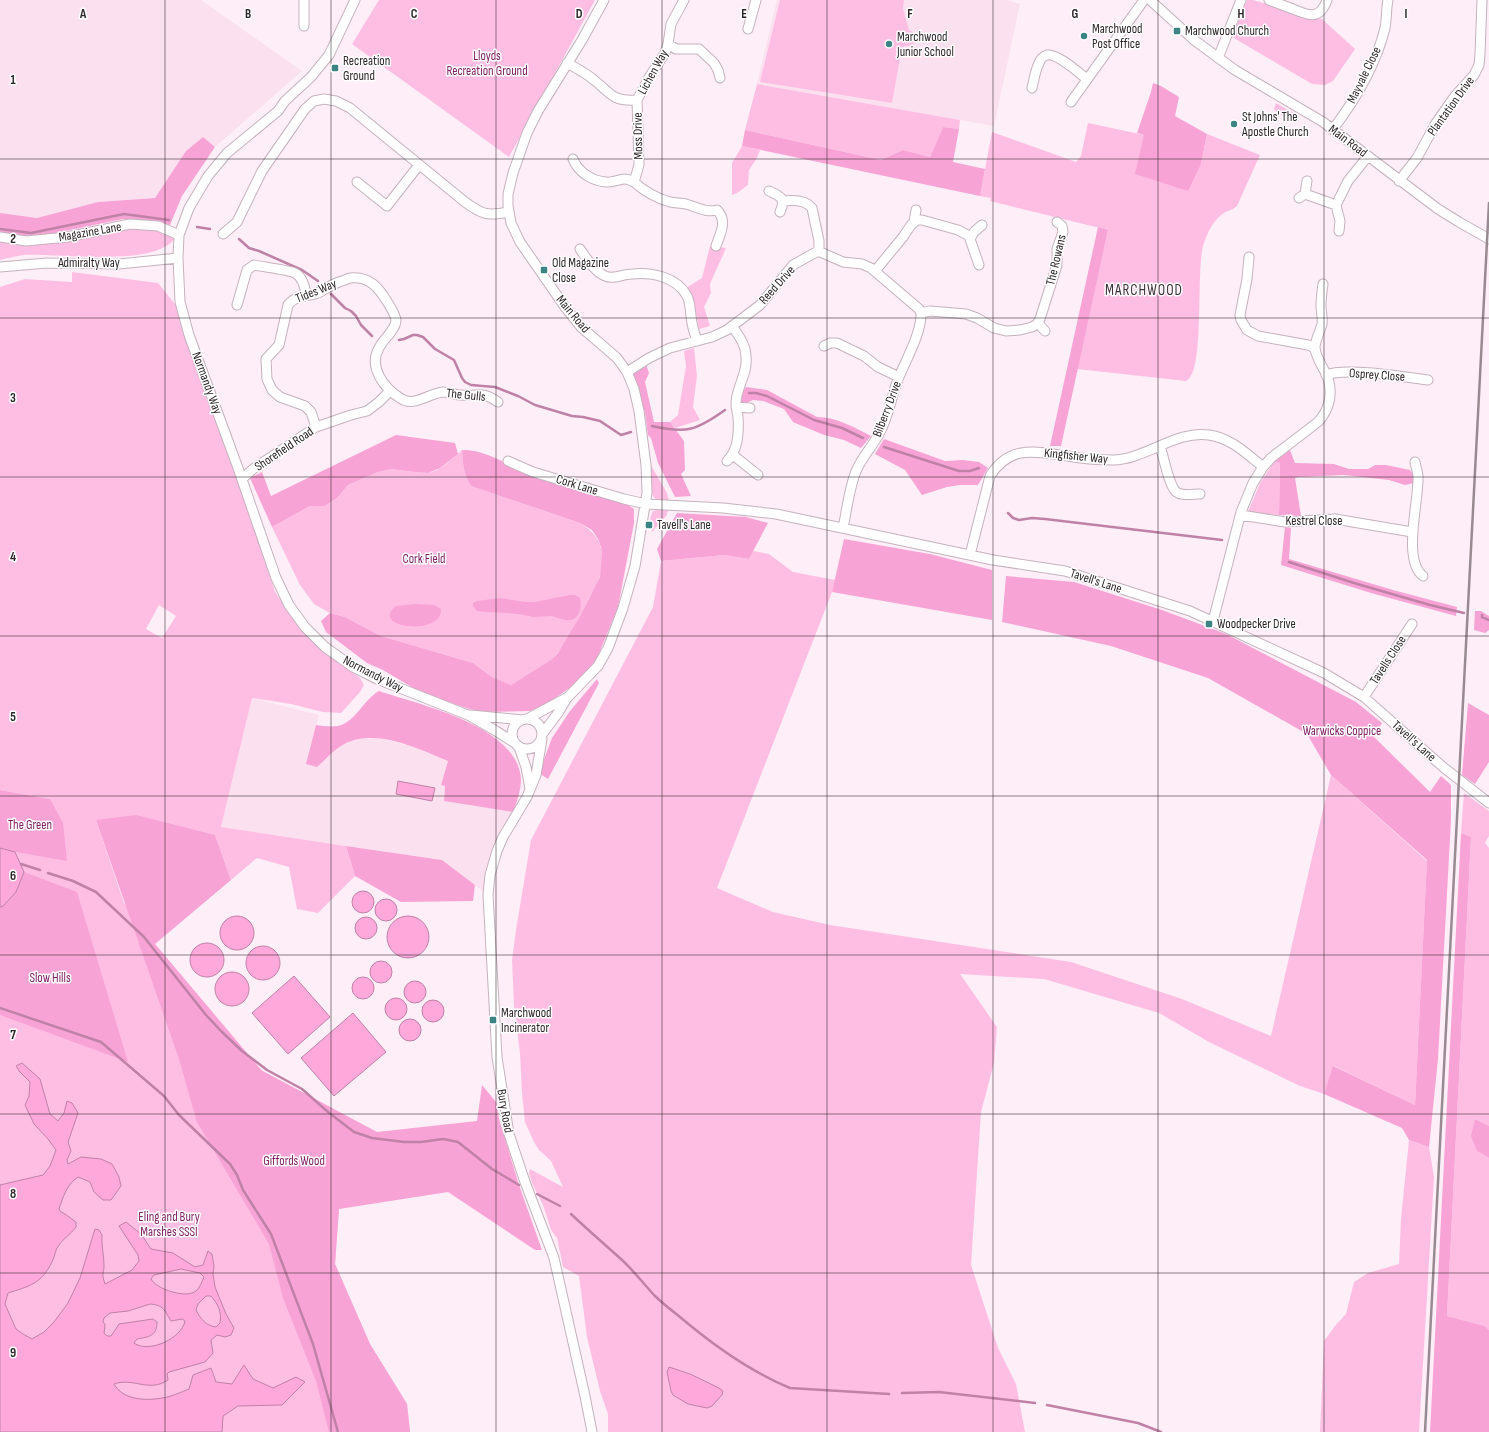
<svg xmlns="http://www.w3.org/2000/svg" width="1489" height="1432" viewBox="0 0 1489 1432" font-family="'Sofia Sans Condensed',sans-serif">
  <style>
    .built { fill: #fbe0ef }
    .green { fill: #febee4; fill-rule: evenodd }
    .forest { fill: #f8a3d6 }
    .water { fill: #fea8dc; stroke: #c081a7; fill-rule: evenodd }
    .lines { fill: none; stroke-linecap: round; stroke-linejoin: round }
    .stream { stroke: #c081a7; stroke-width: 2.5 }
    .minor-casing { stroke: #c5b2bd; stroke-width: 11 }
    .minor { stroke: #fff; stroke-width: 9 }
    .rail { stroke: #978b91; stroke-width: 2.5 }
    .grid { fill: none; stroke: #2e262a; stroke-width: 1; stroke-opacity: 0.55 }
    .poi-dot { fill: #3c8483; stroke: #fff; stroke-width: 1.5 }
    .labels { text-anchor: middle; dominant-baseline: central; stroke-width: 3; stroke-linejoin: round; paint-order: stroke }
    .poi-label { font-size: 13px; fill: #2e262a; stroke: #fff; text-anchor: start }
    .park-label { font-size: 13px; fill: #7d1c5f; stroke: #fff }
    .street-label { font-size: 13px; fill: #2e262a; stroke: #fff }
    .quarter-label { font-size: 15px; letter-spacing: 1px; fill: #41323a; stroke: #fff }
    .grid-label { font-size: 13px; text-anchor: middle; font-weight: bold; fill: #2e262a; stroke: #fff; stroke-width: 3; stroke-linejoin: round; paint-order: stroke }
  </style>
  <rect width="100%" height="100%" fill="#feeef7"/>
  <path class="built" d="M0,0h201l101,71 -87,76 -12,-10 -17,14 -31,47 -57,4 -61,16 -37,-5z
    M777,0h230l13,4 -26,122 -237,-42z
    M252,698l67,17 -13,49 24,-9 11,-9 8,-4 15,-4 18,1 33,8 33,14 -7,24 4,1 -1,15 69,11 -10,25 -15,58 -46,-35 -221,-33z"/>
  <path class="green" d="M379,0h216l-86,157 -157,-113z
    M780,0h124l-1,9 6,21 7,4 -3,11 -11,2 -10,56 -132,-21z
    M1247,0h6l17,5 21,9 31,5 33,30 -22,32 -8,4 -13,-1 -80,-47z
    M757,84l203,36 -1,9 -16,-2 -13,30 -27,-7 -22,10 -136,-30z
    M1276,103l19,11 -2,3 -7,1 -9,-5 -3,-4z
    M1088,123l56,12 57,29 6,-30 53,21 -23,51c-4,4 -8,4 -13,7 -11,7 -16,19 -20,30 -9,23 2,130 -18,138l-109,-12 31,-139 -118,-29 1,-3 -11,-2 12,-64 84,30 5,-6z
    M742,146l18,4 -3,8 -8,12 -1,15 -11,8 -5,2v-32z
    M125,229l33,1 17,8c-20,30 -118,15 -151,17 -8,1 -16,3 -24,5v-20z
    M710,246l16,2 -16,36 1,9 -7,14 6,19 -11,3 -5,-25 -8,-16 16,-10z
    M72,272l86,11 17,21 76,215 24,73 24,34 38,36 23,16 4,7 -4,7 -19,21 -18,-1 -32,-8 -39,-6 -31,129 125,19 9,30 -37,37 -21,-4 -8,-42 -32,-9 -26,22 -16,-45 -119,-15 28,83 31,41 173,205 11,59 -4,56 35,80 37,60 3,28h-410v-584l15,4 52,8 -17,-61 -50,-9v-503l25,-8 47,3zM159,605l17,11 -14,22 -16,-9z
    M694,348l3,28 -4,31 7,13 -25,8 -5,-6 8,-7 8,-49 -2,-15z
    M462,450c1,13 1,24 9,36l109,37c12,8 21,16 22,31 1,7 0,16 -2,22 -2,8 -7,15 -11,22 -9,19 -21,46 -37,61l-41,26 -19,-8 -19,-14 -92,-27 -36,-19 -15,-4 -16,-9 -14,-19 -28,-58 38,-21h15l12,-8 11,-13 30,-13 13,-3 24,3 13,1 9,-3 9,-6z
    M649,462l18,31 2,8c-4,0 -9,0 -13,-2 -8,-5 -6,-28 -7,-37z
    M1274,462l6,1 -1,52 -31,-3 12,-29z
    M658,510h10l-1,5 -15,17c-2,-8 -3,-14 1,-21z
    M753,551l16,3 24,18 42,8 -3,12 -115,296 56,24 57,13 241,37 111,37 89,37 60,-261 96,86 -12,244 -81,-39 -10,28 -24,-8 -91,-44 -50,-29 -115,-34 -84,-5 37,53 -3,36 -13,49 -10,153 27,83 18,36 9,48h-417v-18l-8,-23 -13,-54 -8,-61 -16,-9 -6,-29 -6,-8 -8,-25 -11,-22 -3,-10 1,-4 33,18 -12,-26 -12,-11 -5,-8 -9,-20 -3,-29 -2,-40 -6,-47 -2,-46 4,-30 15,-90 122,-233 8,-46 63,-6 25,4z
    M1464,793l25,18v25l-4,7 4,5v278l-14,-7 2,32 12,7v172l-4,-4 -38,-10 24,-479 -10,-4z
    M1409,1140l20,7 5,30 -15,255h-99l4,-91 11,-15 11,-12 8,-32 14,-9 31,-9 2,-45z"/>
  <path class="forest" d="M1153,83l8,3 18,11 -4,19 32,18 -6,30 -13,27 -53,-17 9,-39 -7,-2 14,-41z
    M943,127l16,2 -6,33 32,7 -5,27 -238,-50 3,-16 136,30 22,-10 27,7z
    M203,137l12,10 -33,49 -12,29 -17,-4 -30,-2 -77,16 -26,1 -20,-3v-20l37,5 61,-16 57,-4 31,-47z
    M1098,227l10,3 -47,216h-11z
    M646,364l3,9 -4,9 9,40h16l14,19 1,29 -4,4 10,22 -16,1 -17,-34 -7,-25 -3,-3 -3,-22 -13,-39z
    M746,387l21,3 50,27c20,0 36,10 54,19l-10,12 -17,-8 -20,-5 -31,-13 -9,-13 -21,-8 -10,-1 -7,3 -5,-1 2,-11z
    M396,435l59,8 3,11 -18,14 -12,5 -13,-1 -24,-3 -13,3 -30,13 -11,13 -12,8h-15l-38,21 -22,-49 12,-6 9,24z
    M884,439l61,22 18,-1 16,2 9,6 -10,17h-18l-13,2 -25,8 -17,-25 -30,-16z
    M462,450c23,0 40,12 60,21 21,9 44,15 66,23 14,4 36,6 46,15v14l-16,84 -20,49 -10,15 -17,16 -23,16 -18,8 -47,1 -14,-3 -49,-17 -37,-22 -16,-7 -41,-31 -5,-11 9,-8 15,4 36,19 92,27 19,14 19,8 41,-26 6,-6 21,-35 21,-41 2,-22 -1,-8 -3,-8 -6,-9 -12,-7 -109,-37c-8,-12 -8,-23 -9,-36z
    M1290,450l5,13 39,1 15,5h19l7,-4h11l24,5 3,4 1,9 -9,2 -16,-5 -45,-5 -46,2 -3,1 6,38 -22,-1 1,-52 -6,-1z
    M677,513l69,4 22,6 -19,36 -25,-4 -63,6 -4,-12z
    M1285,527l6,1 -2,31 104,31 64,17 -1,9 -85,-23 -90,-28z
    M844,539l86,15 62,16v50l-160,-28z
    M1006,576l68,6 88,28 64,24 130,68 26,21 -8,14 56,55 11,-16 10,9v35l-13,239 -9,88 -20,-7 -7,-12 -78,-34 9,-28 82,39 12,-245 -96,-85 -24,-41 -99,-56 -97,-32 -109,-24z
    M570,595h5l5,3c2,8 0,21 -10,22 -6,1 -13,-3 -19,-4 -6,0 -12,1 -18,1 -5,-1 -11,-3 -16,-3 -13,-2 -27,-1 -40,-3l-4,-5v-3l4,-2 23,-3 25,4h10z
    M417,604l17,1 7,4c2,28 -73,19 -45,-3z
    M1475,611h6l8,5v14l-4,3 -11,-3z
    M597,679l2,4 -51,96 -9,-6 13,-35 18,-27z
    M379,691c41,14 139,35 142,88 0,11 -4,23 -8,33l-69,-11 1,-15 -4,-1 7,-24c-31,-13 -76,-35 -107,-15 -9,6 -16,14 -24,21l-11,-3 10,-39c7,1 15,2 22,1 19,-5 25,-26 41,-35z
    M1468,703l21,12v47l-14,22 -13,-9z
    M0,790l50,9 13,24 4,38 -52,-9 -15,-4z
    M136,815l79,20 16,45 -76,64 106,126 116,62 100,-11 5,-36 14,17 3,17 20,66 23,65h-7l-87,-58 -109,17 -4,55 35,80 37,60 3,28h-81l-13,-51 -33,-83 -14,-54 -72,-122 -18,-63 -83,-239z
    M1461,833l10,4 -24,479 38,10 4,4v102h-59z
    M346,846l96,14 33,25 -2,16 -72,1 -46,-26z
    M24,872l53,20 51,170 -128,-47v-108l3,-1 13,-14z
    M1475,1119l14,7v32l-12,-7 -6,-15z"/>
  <path class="water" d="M398,781l37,7 -3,13 -36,-7z
    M0,848l15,4 9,20 -8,20 -13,14 -3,1z
    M352 902a11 11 0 1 1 22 0a11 11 0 1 1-22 0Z
    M375 910a11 11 0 1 1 22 0a11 11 0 1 1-22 0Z
    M220 933a17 17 0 1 1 34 0a17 17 0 1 1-34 0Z
    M387 937a21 21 0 1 1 42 0a21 21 0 1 1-42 0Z
    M355 928a11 11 0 1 1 22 0a11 11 0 1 1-22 0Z
    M190 960a17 17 0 1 1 34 0a17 17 0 1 1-34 0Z
    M246 963a17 17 0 1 1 34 0a17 17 0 1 1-34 0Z
    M370 972a11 11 0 1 1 22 0a11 11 0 1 1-22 0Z
    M215 989a17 17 0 1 1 34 0a17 17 0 1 1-34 0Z
    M294,976l36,41 -42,37 -36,-41z
    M352 988a11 11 0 1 1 22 0a11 11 0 1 1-22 0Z
    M404 992a11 11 0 1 1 22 0a11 11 0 1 1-22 0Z
    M385 1009a11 11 0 1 1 22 0a11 11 0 1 1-22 0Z
    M422 1011a11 11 0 1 1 22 0a11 11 0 1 1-22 0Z
    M353,1013l33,39 -52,44 -33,-38z
    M399 1030a11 11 0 1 1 22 0a11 11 0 1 1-22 0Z
    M22,1063l18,16 10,35 8,7 6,-8 3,-12 5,2 6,10 -10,29 3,9 -4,9 1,4 13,-7 20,2 11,5 7,13 2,9 -10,14h-8l-9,-8 -4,-10 -12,-5c-11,7 -15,20 -19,32l2,3 4,2 11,8v5c-6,8 -12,11 -17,18 -4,4 -4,12 -7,17 -11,22 -22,24 -44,31l-3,11 11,25 7,5 9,5 12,-7 10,-10 14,-19 12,-25 15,-49 4,1 3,5c-1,10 2,19 2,30 0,10 -3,7 1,19l27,-14 7,-9 -1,-6 -19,-29 7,-4 15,12 10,15 22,4 22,14 8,-2 5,-14 4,3 2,12 -1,8 2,13 11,27 8,14 -3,7 -6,2 -8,-2 -6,5 2,13 -8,9 -36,10 -2,2 1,6c-19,13 -35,-3 -54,4 9,16 31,17 48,14 9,-1 19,-6 27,-9l4,-14 18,-7 5,14 16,2 12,-19 9,14 20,9 23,-11 9,5 -23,23 -44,1 -15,10 -1,16h-222v-247l43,-10 7,-9 6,-16 -8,-11 -14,-15 -9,-19 4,-9 1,-14 -10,-10 -4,-6zM181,1269l19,4 4,4c-2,4 -4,11 -8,14 -10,8 -40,-2 -45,-12l3,-4zM206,1296h5c7,8 11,16 9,27l-4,4c-10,-1 -16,-9 -20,-17l2,-6zM150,1304c14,1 14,6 21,17l11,-2 3,2c-3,17 -36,33 -51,22l3,-4c12,-2 20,-3 20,-17l-4,-3 -34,5 -8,12h-4l-3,-3 1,-8 -2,-4 1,-3 6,-5 18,-2z
    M669,1367l21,7 29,14 4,3 -1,4 -10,11 -5,2 -19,-4 -15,-9 -2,-4 -4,-19z"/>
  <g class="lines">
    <path class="stream" d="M197,227l13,2
      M0,229l31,4 93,-19 45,6
      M239,239l10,9 10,3 43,19 16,11
      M331,294l14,14 6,3 5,5 5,9 11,11
      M399,340l5,-1 9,-4h4l6,2 12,12 19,11 8,18 3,4 6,3 24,2 23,9 17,9 37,11 11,1 17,4 21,14 10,-3
      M749,393h7l11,3 47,24 28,8 21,10
      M652,426c35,8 45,4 73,-16
      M884,447l75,24h11l9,-3
      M1008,513l5,5 6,2 13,-2 13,1 177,21
      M1289,562l65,21 76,22 34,8
      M1482,615v2l7,3
      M21,864l19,6
      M48,873l25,8 23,11 48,45 62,78 16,17 20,19 25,19 35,19 26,23 26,20 18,6 32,4h17l22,-3 15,3 34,27 27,16
      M0,1008l101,34 63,54 15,19 51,49 7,11 6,15 28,44 42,110 25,88
      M537,1194l23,12
      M571,1214c16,15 33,30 50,45 12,11 22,24 33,36 8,8 17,15 26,22 33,28 69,54 110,71l99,6
      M902,1393l37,-1 96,11
      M1047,1405l91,18 23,9"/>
    <defs>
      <path id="minor" d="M355,0l-26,55 -18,22 -26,24 -7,10 -51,42 -19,23 -19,32 -10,27 -1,23 2,44 9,33 49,133 38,110 13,27 16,22 20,20 28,20 24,12 91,36 28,16 19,12
        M1150,0l44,40 41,30 88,52 115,87 21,13 30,17
        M1269,0c8,3 16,6 24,9 16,7 27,11 34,-9
        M304,26v-26
        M748,29l8,-29
        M668,44l8,5h23l15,14 4,7 2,8
        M1218,58l23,-58
        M567,63c9,5 19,10 27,17 17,13 18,22 43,20l2,65 -5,17c11,10 22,16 36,20 6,1 11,1 16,2 11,3 20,9 31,6 11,11 3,24 -1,36
        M1032,88c2,-8 3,-17 7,-25 1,-3 4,-7 8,-8 10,-2 32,18 40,24
        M637,100l13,-24 15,-23 3,-9 3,-20 13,-24
        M1071,102l73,-102
        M1333,129c23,-30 43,-64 52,-101 2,-10 1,-19 3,-28
        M573,159c5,13 19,22 33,23 7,1 13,-3 19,-3 3,0 7,2 9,3
        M1399,181l18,-23 19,-35 19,-27 19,-21 5,-10 1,-11 2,-54
        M357,182l30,24 32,-41
        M769,191c12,5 17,8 11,21
        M1305,194l31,11 12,-24 20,-25
        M1299,198l6,-4 2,-13
        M783,201c9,-1 23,-1 29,7l7,33v11
        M1336,205l4,16 -1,10
        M914,222l2,-12
        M223,234l14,-12 25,-51 43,-62 9,-8 10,-2 12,2 14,7 115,94c18,13 22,14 44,10
        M0,237l26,4 41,-4 63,-13 28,2 21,9
        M580,249c7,10 14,22 25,27 9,4 18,-2 27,-2 20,-2 45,3 55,22 4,8 3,17 5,27 1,6 3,12 5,18
        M1249,257l-2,22 -7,36 1,5 6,10 11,6 50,9 7,3
        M979,265l-9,-26 4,-7 8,-7
        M0,267l47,-4 72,1 59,-6
        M875,271l28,-34 8,-12 6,-5h5l36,10 13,7
        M237,305l10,-35 7,-5c9,2 35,5 41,8 8,4 10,14 11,22
        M921,313l9,-2 36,3 11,4 17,10 12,3 14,-1 12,-3 5,-3 3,-5 17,-54v-16l6,-17 -1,-6 -5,-4
        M1038,323l7,8
        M824,346l6,-3h7l27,13 14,11 21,10
        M627,372l22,-14 21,-10 42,-11 15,-7 33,-25 33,-40 25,-14 25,11 19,2 9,4 48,41 2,4
        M1326,375c20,-8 79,2 102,5
        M736,407l14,1
        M316,427l-5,-15 -6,-6 -25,-9 -8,-7 -5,-11 -1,-20 13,-14 9,-40c8,-10 16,-8 27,-11 7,-2 15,-9 24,-12 4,-1 8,-3 11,-4 20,-2 29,10 38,25 3,5 7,11 8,17 0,10 -13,19 -17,28 -11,19 5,40 21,50 14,10 29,-5 43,-6 7,0 12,3 18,3 18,2 20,-5 37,7
        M1160,446c4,11 9,43 18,47 6,3 15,1 22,1
        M733,455l25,20
        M508,461l25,11 91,27 22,5 77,4 53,6 217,46 72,11 125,40 134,62 40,24 79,70 46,36
        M727,461c11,-10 12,-30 11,-44 -1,-5 -2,-10 -2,-15 1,-16 12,-29 10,-45 0,-12 -7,-21 -14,-31
        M1415,462c1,5 3,11 3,15 1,24 -16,83 5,99
        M242,479l11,-10 63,-42 35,-12 16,-4 12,-9 11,-11
        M1241,515l44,7 50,-3 77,13
        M843,528c4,-19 6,-39 13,-57 6,-14 16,-24 23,-37 9,-16 12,-35 18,-52 7,-19 25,-49 24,-69
        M970,555l20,-79c20,-32 46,-24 78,-20 15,3 30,4 45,4 34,-1 62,-30 96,-25 22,3 38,19 54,32
        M1213,621l28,-109 12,-29 10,-16 8,-9 47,-36c12,-13 16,-31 8,-48 -4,-9 -10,-16 -11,-26 0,-8 5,-16 7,-24 1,-6 -1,-12 -1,-18 0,-7 1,-15 2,-22
        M1364,697l48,-73
        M471,715l51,5
        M512 734a15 15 0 1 1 30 0a15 15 0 1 1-30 0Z
        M527,719l39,-21
        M543,733l15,-20 9,-15 31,-32 10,-18 15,-40 12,-42 12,-73 -1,-28 -7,-54 -5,-22 -7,-17 -10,-14 -36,-31 -16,-20 -45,-65 -9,-19 -3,-17v-12l5,-21 14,-40 11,-22 44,-71 22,-40
        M542,739l-6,36 -9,22 -24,40 -6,14 -7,24 -2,20 9,162 12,77 16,48 29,76 31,138 7,36
        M519,747l7,20 4,22"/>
    </defs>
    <use href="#minor" class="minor-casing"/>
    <use href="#minor" class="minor"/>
    <path class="rail" d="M1425,1432l64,-1229"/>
  </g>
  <path class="grid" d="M165,0v1432M331,0v1432M496,0v1432M662,0v1432M827,0v1432M993,0v1432M1158,0v1432M1324,0v1432M0,159h1489M0,318h1489M0,477h1489M0,636h1489M0,796h1489M0,955h1489M0,1114h1489M0,1273h1489"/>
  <g class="poi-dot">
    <rect x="1173" y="27" width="8" height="8" rx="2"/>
    <circle cx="1084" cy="36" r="4"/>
    <circle cx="889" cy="44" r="4"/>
    <rect x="331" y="64" width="8" height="8" rx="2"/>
    <circle cx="1234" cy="124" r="4"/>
    <rect x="540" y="266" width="8" height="8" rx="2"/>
    <rect x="645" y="521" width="8" height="8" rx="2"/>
    <rect x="1205" y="620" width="8" height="8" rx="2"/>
    <rect x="489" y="1016" width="8" height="8" rx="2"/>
  </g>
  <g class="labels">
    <g class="poi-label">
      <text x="1092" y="29">Marchwood<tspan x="1092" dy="15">Post Office</tspan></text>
      <text x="1185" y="31">Marchwood Church</text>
      <text x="897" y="37">Marchwood<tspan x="897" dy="15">Junior School</tspan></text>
      <text x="343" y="61">Recreation<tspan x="343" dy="15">Ground</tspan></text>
      <text x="1242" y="117">St Johns' The<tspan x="1242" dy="15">Apostle Church</tspan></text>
      <text x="552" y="263">Old Magazine<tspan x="552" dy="15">Close</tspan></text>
      <text x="657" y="525">Tavell's Lane</text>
      <text x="1217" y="624">Woodpecker Drive</text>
      <text x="501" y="1013">Marchwood<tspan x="501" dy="15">Incinerator</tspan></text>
    </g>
    <g class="park-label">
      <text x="487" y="56">Lloyds<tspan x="487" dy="15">Recreation Ground</tspan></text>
      <text x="424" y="559">Cork Field</text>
      <text x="1342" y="731">Warwicks Coppice</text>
      <text x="30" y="825">The Green</text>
      <text x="50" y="978">Slow Hills</text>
      <text x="294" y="1161">Giffords Wood</text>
      <text x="169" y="1217">Eling and Bury<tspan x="169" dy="15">Marshes SSSI</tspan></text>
    </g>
    <g class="street-label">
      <text transform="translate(653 72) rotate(-61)">Lichen Way</text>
      <text transform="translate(1364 75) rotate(-64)">Mayvale Close</text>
      <text transform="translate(1451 106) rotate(-54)">Plantation Drive</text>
      <text transform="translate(638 136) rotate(-91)">Moss Drive</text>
      <text transform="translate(1348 141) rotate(37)">Main Road</text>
      <text transform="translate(90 232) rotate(-10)">Magazine Lane</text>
      <text transform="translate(1056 260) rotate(-77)">The Rowans</text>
      <text x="89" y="263">Admiralty Way</text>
      <text transform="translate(777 285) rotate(-48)">Reed Drive</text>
      <text transform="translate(316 291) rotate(-22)">Tides Way</text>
      <text transform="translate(573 314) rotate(50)">Main Road</text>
      <text transform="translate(1377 375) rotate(4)">Osprey Close</text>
      <text transform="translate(207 383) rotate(70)">Normandy Way</text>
      <text transform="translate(466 395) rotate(6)">The Gulls</text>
      <text transform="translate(887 409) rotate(-69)">Bilberry Drive</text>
      <text transform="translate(284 449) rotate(-34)">Shorefield Road</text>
      <text transform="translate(1076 456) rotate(6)">Kingfisher Way</text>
      <text transform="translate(577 485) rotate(17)">Cork Lane</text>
      <text x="1314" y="521">Kestrel Close</text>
      <text transform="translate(1096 581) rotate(18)">Tavell's Lane</text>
      <text transform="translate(1388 660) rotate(-57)">Tavells Close</text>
      <text transform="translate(373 674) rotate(27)">Normandy Way</text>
      <text transform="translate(1414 741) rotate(42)">Tavell's Lane</text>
      <text transform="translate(505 1111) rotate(80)">Bury Road</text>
    </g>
    <g class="quarter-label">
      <text x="1144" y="290">MARCHWOOD</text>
    </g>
  </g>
  <g class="grid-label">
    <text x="83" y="18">A</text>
    <text x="248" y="18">B</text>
    <text x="414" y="18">C</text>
    <text x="579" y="18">D</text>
    <text x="744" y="18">E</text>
    <text x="910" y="18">F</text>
    <text x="1075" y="18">G</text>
    <text x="1241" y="18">H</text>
    <text x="1406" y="18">I</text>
    <text x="13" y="84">1</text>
    <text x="13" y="243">2</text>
    <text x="13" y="402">3</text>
    <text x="13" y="561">4</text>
    <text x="13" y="721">5</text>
    <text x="13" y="880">6</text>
    <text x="13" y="1039">7</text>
    <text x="13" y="1198">8</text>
    <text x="13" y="1357">9</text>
  </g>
</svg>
